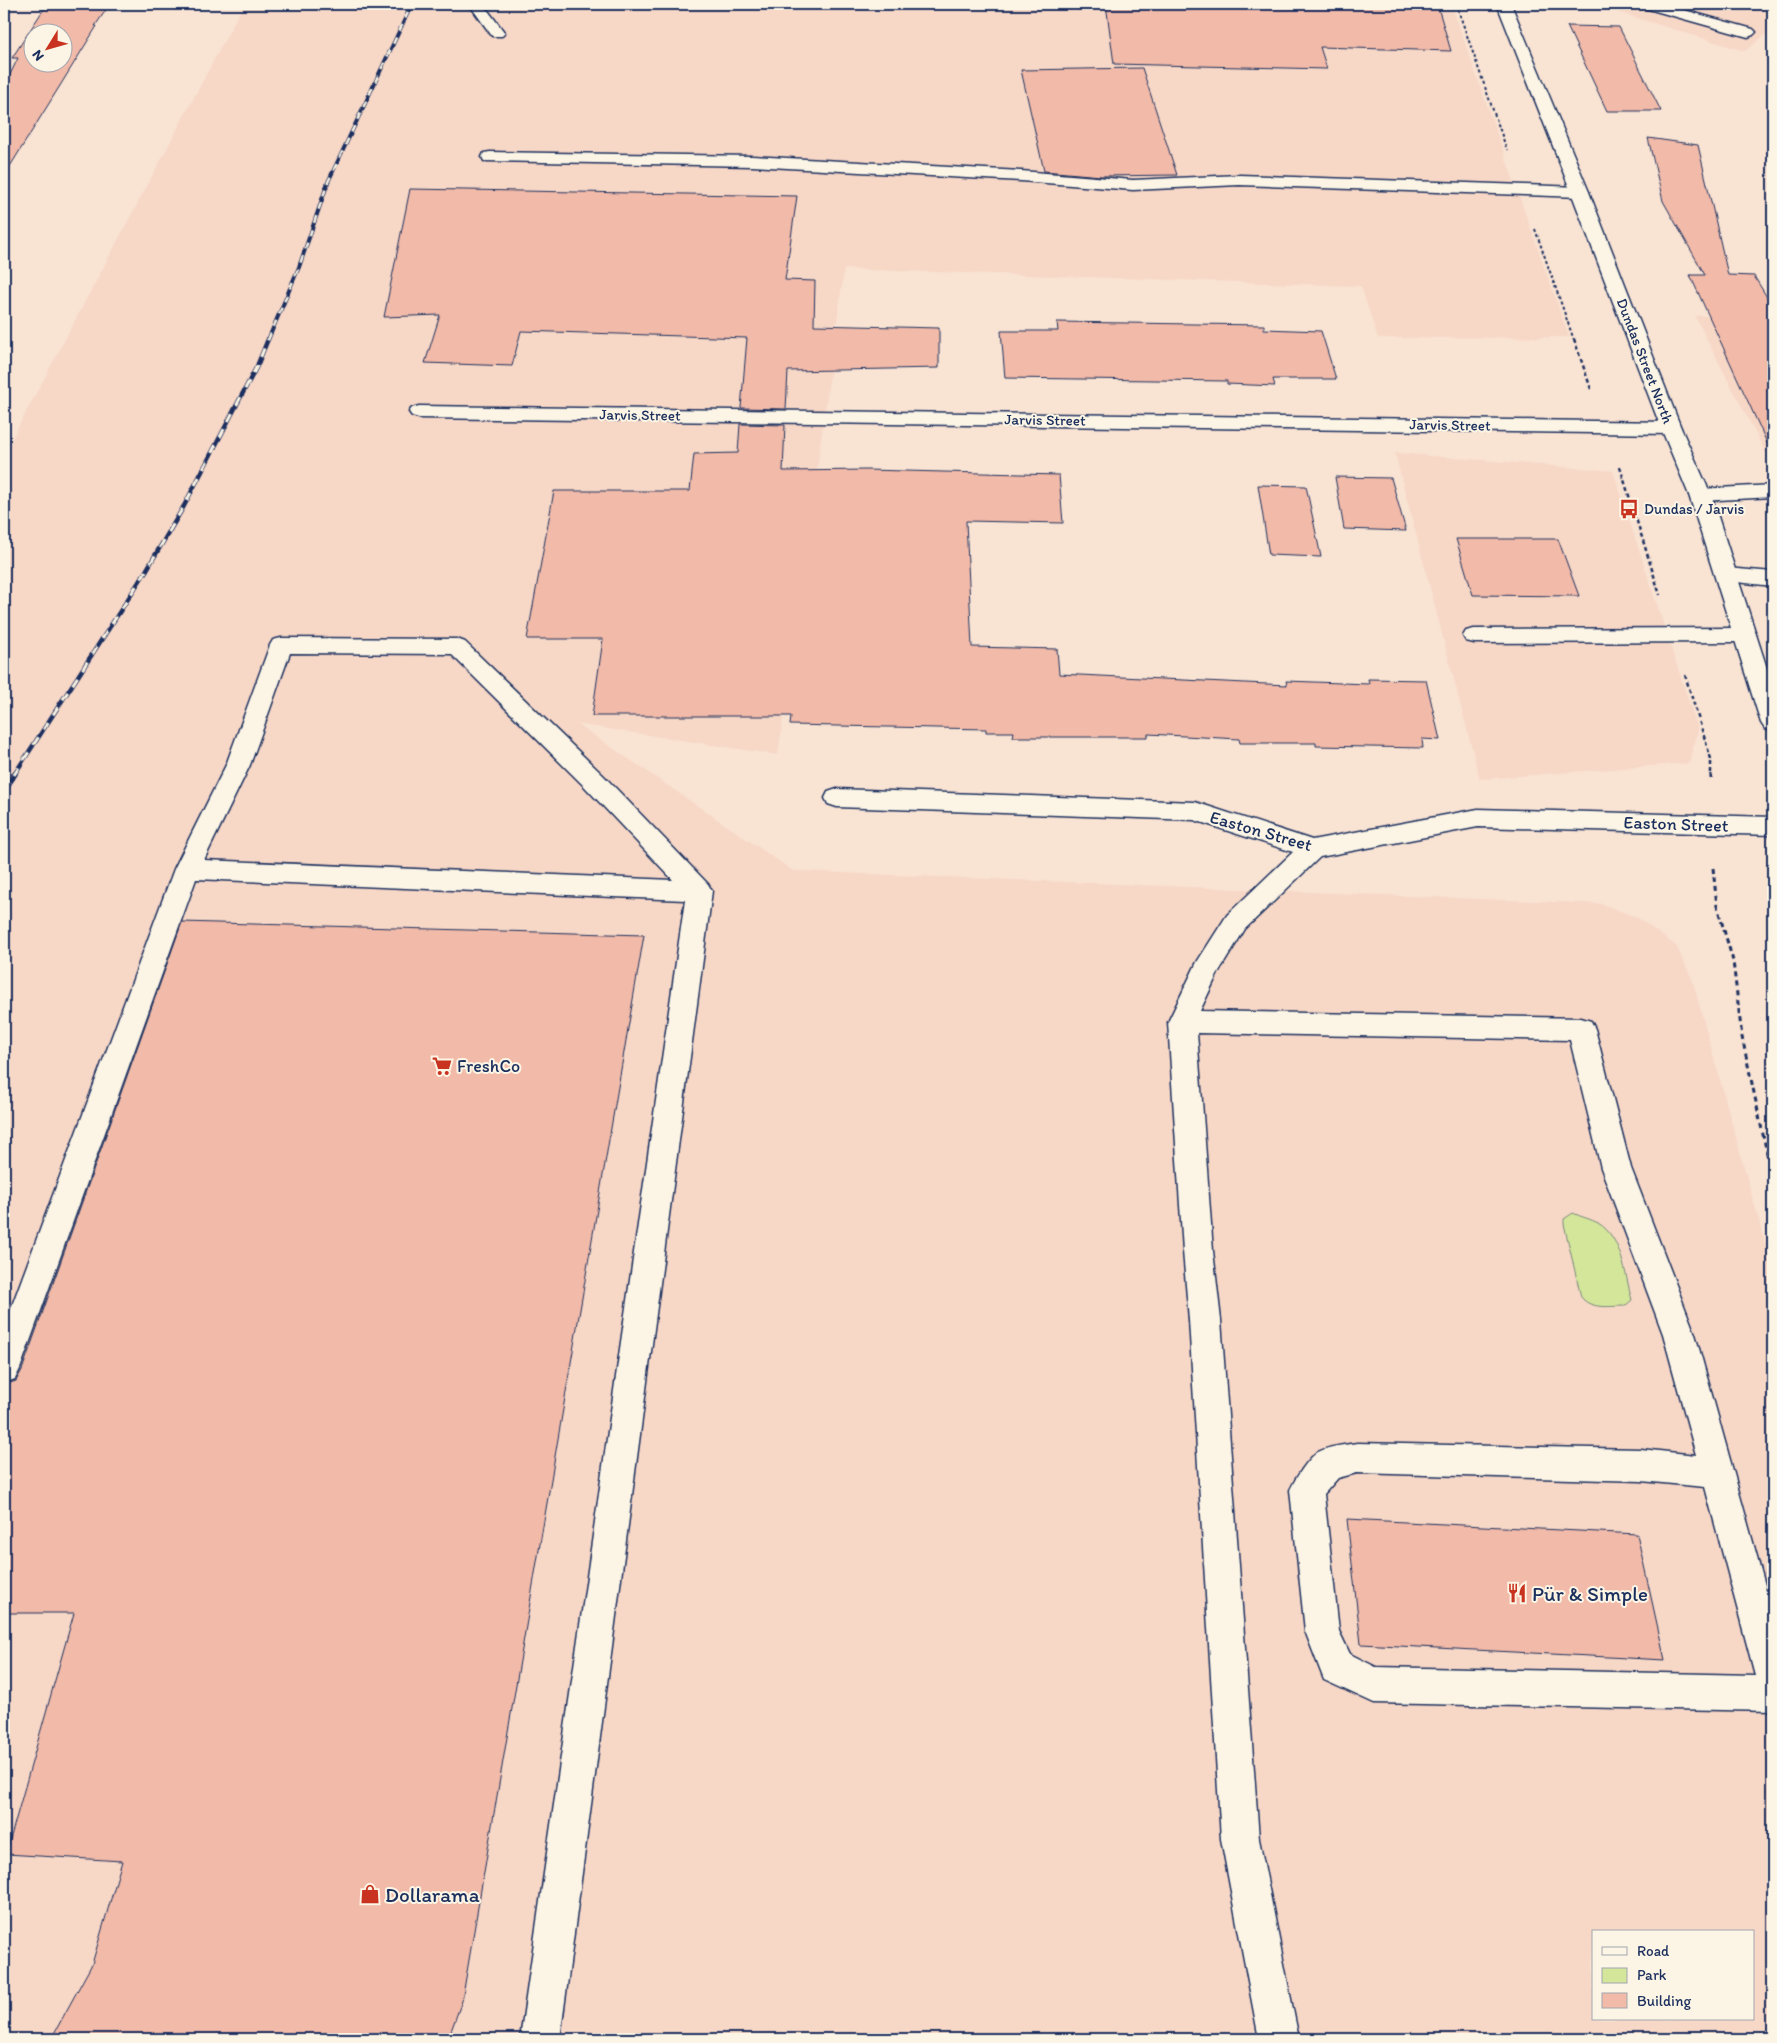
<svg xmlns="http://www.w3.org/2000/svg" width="1777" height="2043" viewBox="0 0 1777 2043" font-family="Itim,sans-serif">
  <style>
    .built { fill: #f7d7c6; fill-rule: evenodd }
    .green { fill: #d4e69a; stroke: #788a7c }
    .building { fill: #f2baa8; stroke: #1b2f5e; fill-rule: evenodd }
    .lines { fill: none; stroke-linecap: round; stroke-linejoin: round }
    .minor-casing { stroke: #1b2f5e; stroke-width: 3 }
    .major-casing { stroke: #1b2f5e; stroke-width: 3 }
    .path-far2 { stroke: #1b2f5e; stroke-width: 2; stroke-dasharray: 3 2.5; stroke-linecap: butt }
    .path-far1 { stroke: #1b2f5e; stroke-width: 2.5; stroke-dasharray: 4 3; stroke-linecap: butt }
    .path { stroke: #1b2f5e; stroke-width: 3; stroke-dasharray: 5 4; stroke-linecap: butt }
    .minor { fill: #fcf5e5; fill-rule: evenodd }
    .major { fill: #fcf5e5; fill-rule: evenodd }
    .rail-far2-casing { stroke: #1b2f5e; stroke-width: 4 }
    .rail-far1-casing { stroke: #1b2f5e; stroke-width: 4.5 }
    .rail-casing { stroke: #1b2f5e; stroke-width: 5.5 }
    .rail-far2 { stroke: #fcf5e5; stroke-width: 2.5; stroke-dasharray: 7; stroke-linecap: butt }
    .rail-far1 { stroke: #fcf5e5; stroke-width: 3; stroke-dasharray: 9; stroke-linecap: butt }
    .rail { stroke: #fcf5e5; stroke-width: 4; stroke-dasharray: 11; stroke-linecap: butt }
    .labels { text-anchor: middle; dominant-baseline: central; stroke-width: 4; stroke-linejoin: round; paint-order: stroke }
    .far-street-label { font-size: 15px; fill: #1b2f5e; stroke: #fcf5e5 }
    .far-poi-label { font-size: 15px; fill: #1b2f5e; stroke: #fcf5e5; text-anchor: start }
    .street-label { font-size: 18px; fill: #1b2f5e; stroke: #fcf5e5 }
    .poi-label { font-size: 18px; fill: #1b2f5e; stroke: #fcf5e5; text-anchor: start }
    .near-poi-label { font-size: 21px; fill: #1b2f5e; stroke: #fcf5e5; text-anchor: start }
  </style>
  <rect width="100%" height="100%" fill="#f9e3d3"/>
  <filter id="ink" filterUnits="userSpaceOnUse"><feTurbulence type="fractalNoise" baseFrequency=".02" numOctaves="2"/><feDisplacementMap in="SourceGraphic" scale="10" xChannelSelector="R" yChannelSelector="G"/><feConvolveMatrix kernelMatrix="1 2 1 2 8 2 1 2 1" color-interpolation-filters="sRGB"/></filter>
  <g filter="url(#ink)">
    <path class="built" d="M244,4h1207l118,333 -191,1 -17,-52 -517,-17 -66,486 -201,-31 216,147 809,33 36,14 38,28 16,33 81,293v767h-1769v-1585zM1593,1932h160v87h-160z
      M1591,4h182v24l-28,23z
      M1695,316h78v138l-7,-1z
      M1395,453l218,18 85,259 -9,33 -209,16z"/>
    <path class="green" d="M1573,1213c8,4 18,6 25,10 24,14 27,52 34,77l-7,6c-15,0 -34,4 -44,-9l-17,-73v-5z"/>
    <path class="building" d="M47,4h63l-15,22h2l-93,150v-89l14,-29h-6zM32,32h30v30h-30z
      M1106,4h331l14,47 -131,-4 7,22 -213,-5z
      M1567,26l52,1 42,84h-54z
      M1142,68l35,107 -76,1 -57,-5 -23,-101z
      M1648,138l50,7 30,130 26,1 19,31v149l-83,-181h15l-42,-74z
      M410,189l387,7 -12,84 30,1 -1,44 125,3v40l-151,3 -2,38 -45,-1 6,-70 -226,-7 -9,35 -87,-3 15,-48 -56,2z
      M1057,322l207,3v4l57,2 15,48h-63l2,7 -48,-2v-3l-222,-3 -4,-47h57z
      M740,424l45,1 -2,46 84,-1 192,5 4,48 -97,-2 6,126 85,2 2,25 228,11 -1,-4 83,3 -1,-5 58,1 14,60 -18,-1 1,9 -107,-2v-3h-76l-1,-4 -91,-5v3h-135l1,-5h-28v-3l-196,-4 1,-9h-199l11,-77h-76l27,-148h136l4,-37 44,-1z
      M1335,477l56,1 15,53 -62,-2z
      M1258,485l48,1 15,71 -52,-2z
      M1456,539h102l21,57 -106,-1z
      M182,922l462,13 -182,1066 -14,38h-397l41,-75 30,-103 -116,-7 68,-241h-70v-228l12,-4 6,-11z
      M1347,1519l290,15 28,126 -304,-16z"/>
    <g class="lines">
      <defs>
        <path id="minor" d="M469,4h14l22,29 -3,3h-10z
          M1639,4h23l91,25 3,3 -3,3 -5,2 -107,-30z
          M490,152l262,4 269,15 112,9 106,-5 341,12 6,1 3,4 -3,4 -6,1 -341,-12 -106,5 -112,-9 -269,-15 -268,-5 -2,-4 2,-4z
          M419,406l1252,16 7,2 3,4 -3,4 -7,2 -1252,-16 -7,-2 -3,-4 3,-4z
          M1773,485v12l-73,4 -7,-2 -4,-4 4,-4 7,-2z
          M1726,568l47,4v14l-55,-6 -3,-5 3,-5z
          M1745,628l8,2 3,5 -3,5 -8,2 -271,1 -8,-2 -3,-5 3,-5 8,-2z
          M281,638l176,1 8,3 138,133 105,109 4,7 -152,1148h-40l165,-1139 -489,-21 -176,490 -5,10 -11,4v-56l170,-458 52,-104 44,-120 3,-5zM290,653l161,1 134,133 88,93 -469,-20 46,-95z
          M837,789l358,13 117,38 166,-31 295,8v18l-295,-8 -158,30 -75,72 -27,44 -18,38 381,7 10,3 4,8 36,139 64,166 78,280v97l-399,-8 -50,-23 -19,-49 -15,-141c5,-11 18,-32 28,-38 12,-6 26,-7 39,-9l284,6 55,6 -33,-121 -62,-166 -31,-128 -373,-7 16,218 8,69 38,519 40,200h-40l-38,-200 -32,-519 -6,-69 -15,-229 29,-60 30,-47 66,-63 -99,-32 -357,-13 -9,-3 -3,-6 3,-6zM1357,1473l284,8 64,6 50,188 -379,-8 -26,-13 -11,-23 -15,-137 14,-16z"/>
        <path id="major" d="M1497,4h14l78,188 92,236 30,67 62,192v44l-8,-2 -4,-6 -72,-228 -28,-67 -90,-236z"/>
      </defs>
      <use href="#minor" class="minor-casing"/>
      <use href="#major" class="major-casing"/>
      <path class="path-far2" d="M1456,4l51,146
        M1535,229l39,111"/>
      <path class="path-far1" d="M1574,339l17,50
        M1620,467l40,128
        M1685,675l26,84v16"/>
      <path class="path" d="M1711,774v8
        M1713,868l4,38 16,55 9,76 31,144"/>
      <use href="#minor" class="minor"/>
      <use href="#major" class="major"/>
      <defs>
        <path id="rail-far2" d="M268,340l31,-73 29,-85 84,-178"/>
        <path id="rail-far1" d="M14,775l132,-204 38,-65 73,-140 11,-27"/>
        <path id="rail" d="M4,791l11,-17"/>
      </defs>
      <use href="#rail-far2" class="rail-far2-casing"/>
      <use href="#rail-far1" class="rail-far1-casing"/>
      <use href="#rail" class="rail-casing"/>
      <use href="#rail-far2" class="rail-far2"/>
      <use href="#rail-far1" class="rail-far1"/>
      <use href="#rail" class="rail"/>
    </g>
  </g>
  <defs>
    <symbol id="bus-bare" viewBox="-9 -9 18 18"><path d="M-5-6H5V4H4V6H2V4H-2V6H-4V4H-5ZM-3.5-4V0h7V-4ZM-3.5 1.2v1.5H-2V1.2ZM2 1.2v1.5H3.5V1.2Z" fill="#c8321e" stroke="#fcf5e5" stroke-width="2.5" paint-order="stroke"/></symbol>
    <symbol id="supermarket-bare" viewBox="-9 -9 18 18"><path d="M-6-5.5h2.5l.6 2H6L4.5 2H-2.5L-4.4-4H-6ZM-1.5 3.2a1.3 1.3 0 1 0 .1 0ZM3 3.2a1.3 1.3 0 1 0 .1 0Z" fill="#c8321e" stroke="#fcf5e5" stroke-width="2.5" paint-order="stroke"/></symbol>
    <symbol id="restaurant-bare" viewBox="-9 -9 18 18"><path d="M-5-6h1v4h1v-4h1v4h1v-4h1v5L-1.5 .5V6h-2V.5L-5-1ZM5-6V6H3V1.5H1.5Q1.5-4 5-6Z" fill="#c8321e" stroke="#fcf5e5" stroke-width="2.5" paint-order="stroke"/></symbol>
    <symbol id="shop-bare" viewBox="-9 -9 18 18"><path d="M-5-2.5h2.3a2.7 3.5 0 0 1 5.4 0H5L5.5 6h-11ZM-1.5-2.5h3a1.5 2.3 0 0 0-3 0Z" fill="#c8321e" stroke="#fcf5e5" stroke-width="2.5" paint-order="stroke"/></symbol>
  </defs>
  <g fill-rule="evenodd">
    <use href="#bus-bare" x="1615" y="495" width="28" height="28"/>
    <use href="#supermarket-bare" x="428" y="1052" width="28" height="28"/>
    <use href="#restaurant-bare" x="1503" y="1579" width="28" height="28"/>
    <use href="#shop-bare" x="356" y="1880" width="28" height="28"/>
  </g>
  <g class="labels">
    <g class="far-street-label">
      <text transform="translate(1645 361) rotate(69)">Dundas Street North</text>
      <text transform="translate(640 415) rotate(1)">Jarvis Street</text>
      <text transform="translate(1045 420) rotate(1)">Jarvis Street</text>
      <text transform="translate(1450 425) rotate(1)">Jarvis Street</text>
    </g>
    <g class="far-poi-label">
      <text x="1644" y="509">Dundas / Jarvis</text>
    </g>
    <g class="street-label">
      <text transform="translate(1676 824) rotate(2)">Easton Street</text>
      <text transform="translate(1261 831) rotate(16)">Easton Street</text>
    </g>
    <g class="poi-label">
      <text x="457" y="1066">FreshCo</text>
    </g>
    <g class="near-poi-label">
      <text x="1532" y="1593">Pür &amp; Simple</text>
      <text x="385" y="1894">Dollarama</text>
    </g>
  </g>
  <rect width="1777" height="2043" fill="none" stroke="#fcf5e5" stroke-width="20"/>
  <rect x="10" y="10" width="1757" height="2023" fill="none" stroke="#1b2f5e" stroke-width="2" filter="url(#ink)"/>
  <rect x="1592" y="1930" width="162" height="90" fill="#fcf5e5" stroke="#a2a6af"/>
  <rect x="1602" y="1947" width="25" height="8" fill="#fcf5e5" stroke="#a2a6af"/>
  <text x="1637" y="1956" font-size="15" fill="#1b2f5e">Road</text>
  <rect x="1602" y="1968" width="25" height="15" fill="#d4e69a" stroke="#a2a6af"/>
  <text x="1637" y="1980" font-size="15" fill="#1b2f5e">Park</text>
  <rect x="1602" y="1993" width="25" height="15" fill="#f2baa8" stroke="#a2a6af"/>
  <text x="1637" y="2006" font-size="15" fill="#1b2f5e">Building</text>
  <g transform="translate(48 48) rotate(233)"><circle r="24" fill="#fcf5e5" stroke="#a2a6af"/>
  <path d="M0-4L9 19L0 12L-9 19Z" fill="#c8321e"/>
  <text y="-8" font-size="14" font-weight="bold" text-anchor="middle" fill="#1b2f5e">N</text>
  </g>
</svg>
